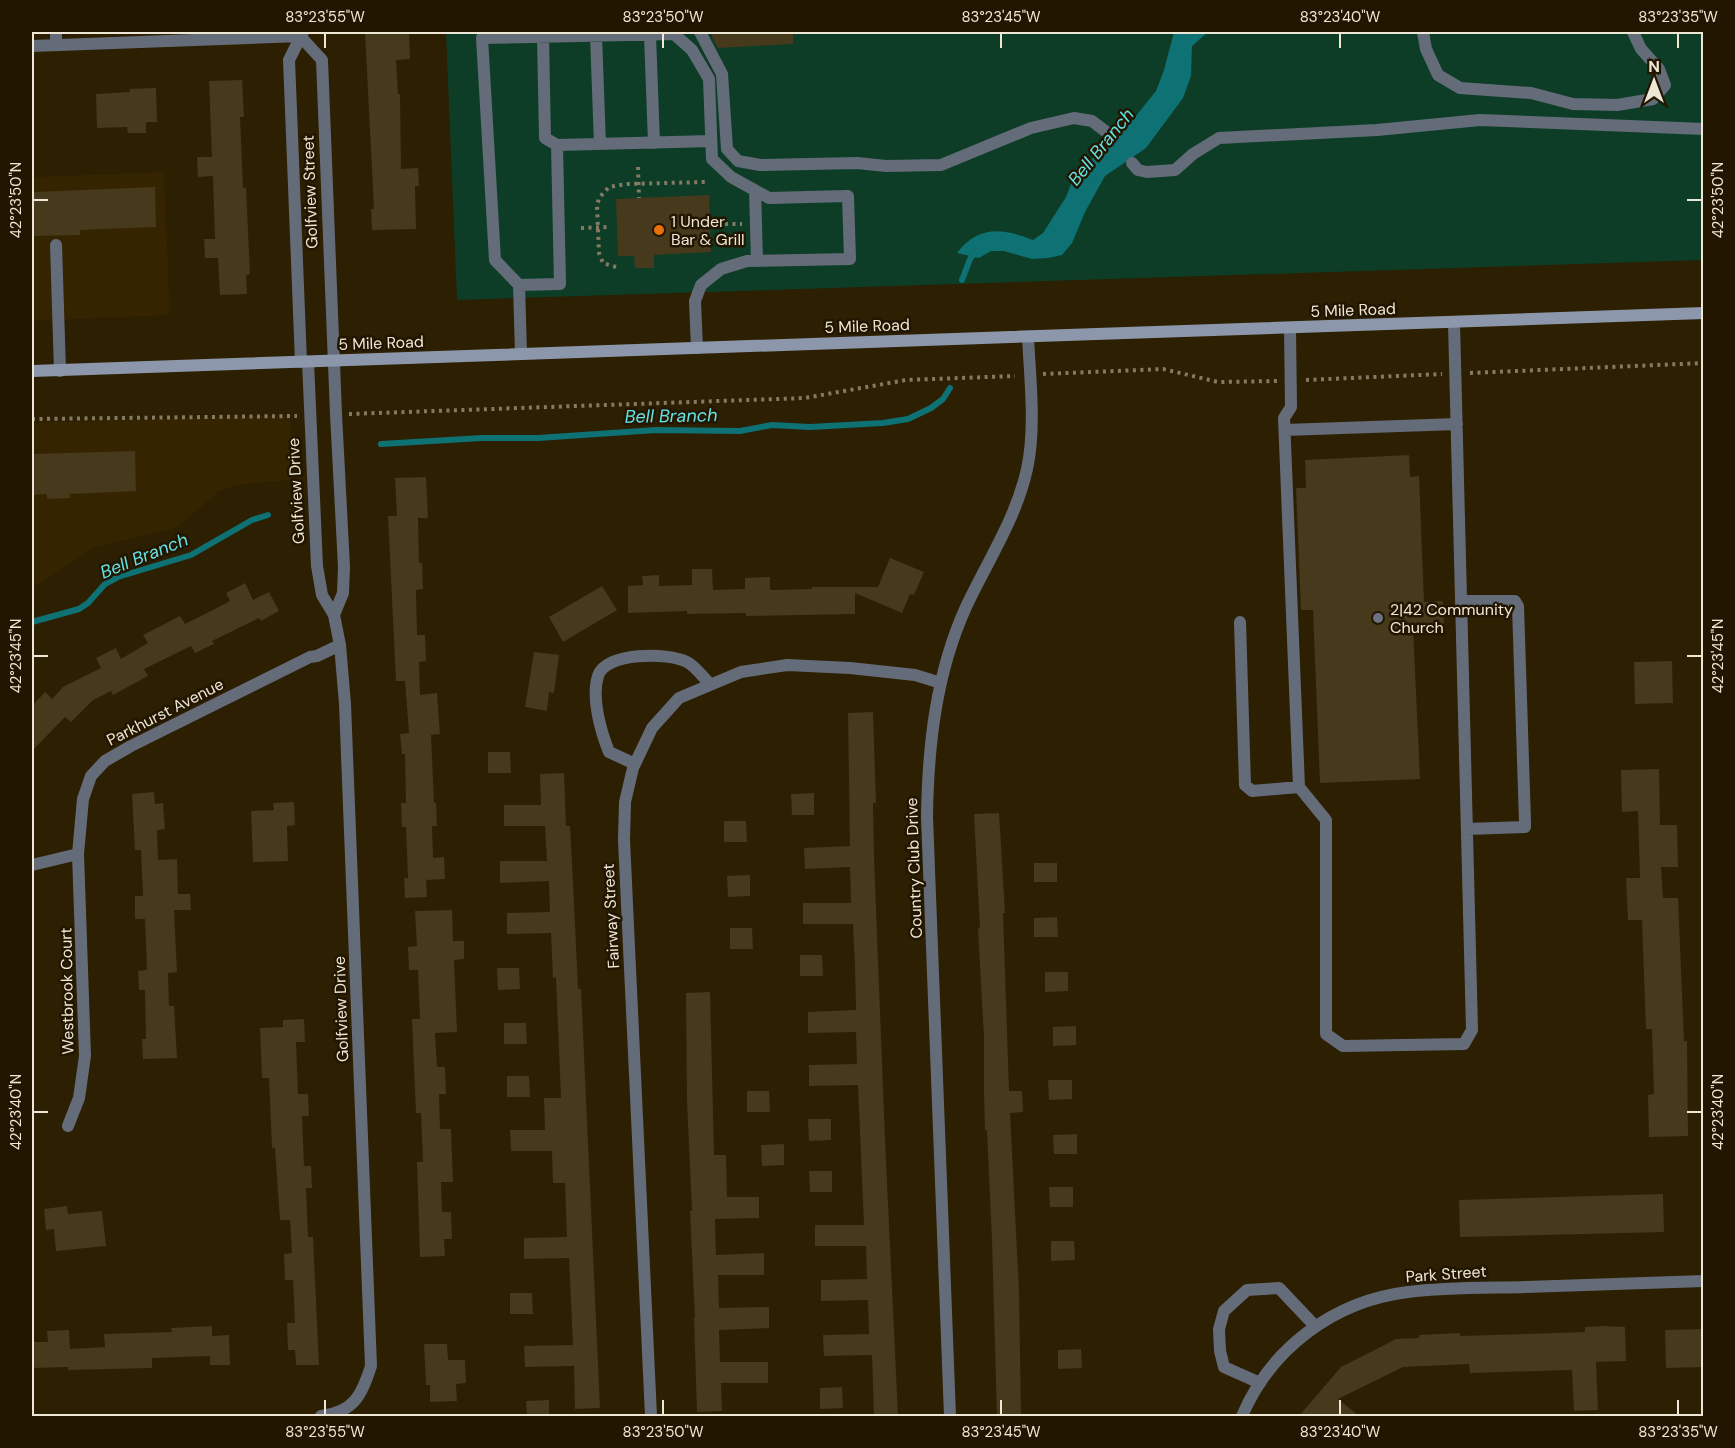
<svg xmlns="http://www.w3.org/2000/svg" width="1735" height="1448" viewBox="0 0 1735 1448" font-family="'DM Sans',sans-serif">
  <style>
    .built { fill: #342400 }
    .green { fill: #0d3d27 }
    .water { fill: #0e7173 }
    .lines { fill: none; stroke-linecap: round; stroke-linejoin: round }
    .stream { stroke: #0e7173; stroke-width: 6 }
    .building { fill: #46391c }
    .path { stroke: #857a63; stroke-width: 4; stroke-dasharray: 3 4.5; stroke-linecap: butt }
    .service { stroke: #656c79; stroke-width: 12 }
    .minor { stroke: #656c79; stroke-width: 12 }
    .secondary { stroke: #8c97ab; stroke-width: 12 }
    .ticks { fill: none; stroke: #efe7d6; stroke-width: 2 }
    .food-dot { fill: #e8710a; stroke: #221600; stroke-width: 2 }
    .worship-dot { fill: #6b7280; stroke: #221600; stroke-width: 2 }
    .labels { text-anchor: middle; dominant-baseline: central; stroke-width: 5; stroke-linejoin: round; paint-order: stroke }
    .street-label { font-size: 16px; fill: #efe7d6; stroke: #221600 }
    .poi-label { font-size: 16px; fill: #efe7d6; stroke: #221600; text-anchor: start }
    .water-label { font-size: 18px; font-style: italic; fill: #64e2e5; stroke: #221600 }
    .neatline { fill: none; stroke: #efe7d6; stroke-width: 2 }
    .ticks-label { font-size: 15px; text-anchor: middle; fill: #efe7d6 }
  </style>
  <rect width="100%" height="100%" fill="#2c1f02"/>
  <path class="built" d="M164,172l6,143 -138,6v-144z
    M290,415l3,65 -51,4 -23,7 -42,37 -82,19 -58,38h-5v-162z"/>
  <path class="green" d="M446,32h1257v228l-1246,40z"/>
  <path class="water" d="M1174,32h34l-16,14 -1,30 -8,22 -37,50 -41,28 -20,36 -13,31 -10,12 -14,3 -16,1 -28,-8h-13l-12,7 -22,-5c21,-28 46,-25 76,-13l10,-7 23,-36 9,-23 52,-47 29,-36 8,-21z"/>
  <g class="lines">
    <path class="stream" d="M962,280l8,-21 6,-8
      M381,444l101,-6h56l118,-8 84,1 32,-6 38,2 73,-4 25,-4 23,-11 12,-9 7,-11
      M32,622l47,-13 9,-6 17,-19 13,-7 73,-22 61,-35 16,-5"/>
  </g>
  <path class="building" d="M365,32h44l1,27 -14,1 2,34h2l1,75 17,-1 1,18h-4l1,43 -44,1 -1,-21h3z
    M712,32h81v12l-75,4 -6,-11z
    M242,80l2,37h-4l3,71h3l4,86 -4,1 1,19 -27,1 -2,-37h-13l-1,-19h11l-2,-63 -15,1 -1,-20h15l-3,-76z
    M156,88l1,34h-11v11h-18l-1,-6 -30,1 -1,-34 34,-2v-3z
    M155,187l1,40 -76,3v5l-48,1v-44z
    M709,195l2,57 -57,3v13h-19l-1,-12h-16l-2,-57z
    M135,451l1,40 -66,3v4l-23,1v-5l-15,1v-41z
    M1409,455l1,22 9,-1 5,126 19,-1 1,24 -31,2 7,152 -100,4 -7,-173h-12l-5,-122h10l-1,-28z
    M426,477l2,41h-10l1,45h3l1,26 -7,1 1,45h8l1,26 -7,1 1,33 17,-2 3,41 -9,1 3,68h2l1,23h-5l1,32 11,-1 1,22 -19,1 1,17 -22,1 -1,-20h4l-2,-51h-4l-1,-24h5l-1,-49h-3l-2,-20 9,-1 -4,-52h-9l-8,-165h9l-2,-38z
    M890,558l34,14 -10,23 -4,-1 -8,19 -47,-20v21l-109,2v-3l-59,1v-3l-59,2v-27l15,-1 -1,-9 17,-1v11l33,-1v-16h20l1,21 32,-1v-11l25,-1v13l42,-1v-2h66z
    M245,583l8,17 16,-8 10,19 -18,10 -2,-3 -47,23 2,3 -19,9 -4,-7 -47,23 4,7 -35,19 -2,-4 -18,9 -22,22 -6,-5 -33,34v-45l13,-14 7,7 11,-12 38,-19 -5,-10 20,-10 5,11 27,-16 -5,-8 37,-19 5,8 28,-14 17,-9 -4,-8z
    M602,586l15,24 -54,32 -14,-25z
    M534,652l25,3 -5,38 -5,-1 -2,19 -22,-4z
    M1672,661l1,42 -38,1 -1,-42z
    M873,712l3,91h-3l1,54 11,283 13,276h-24l-2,-61 -48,1 -1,-21 46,-1 -1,-34 -47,1v-21l46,-1 -1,-33h-51v-21h49l-6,-140 -49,1v-21l48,-1 -1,-32 -48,1v-21l48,-2 -1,-43 -2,-43h-50v-21h48l-1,-36 -45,2 -1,-21 46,-2 -2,-133z
    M488,752h22l1,21h-23z
    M1659,769l1,56h17l1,42h-17l2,31h15l6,143h3l1,95 -39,1 -1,-42 6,-1 -2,-65h-6l-4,-109h-14l-2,-42h14l-2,-67 -16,1 -1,-42z
    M564,773l2,53h4l3,55 5,108h3l19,419 -25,1 -1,-43 -49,1 -1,-21 49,-1 -4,-87 -45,1v-21l43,-1 -2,-54h-12l-1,-32h-41l-1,-21h35l-1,-32h17l-5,-121 -3,1 -2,-45 -44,1v-21l43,-1 -1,-31 -49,2v-22h47l-2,-35h-41v-21h37l-1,-31z
    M154,792l1,12 8,-1 2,26 -8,1 1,30 19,-1 1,35h12l1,16h-17l3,62 -9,1 1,33h5l3,52 -34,1 -1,-20h4l-1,-49h-6l-1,-19 9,-1 -2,-51h-10v-23h8l-2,-46h-6l-3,-56z
    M814,793v22h-22l-1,-21z
    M294,802l1,23 -8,1 1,35 -35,1 -2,-51 23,-1 -1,-7z
    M999,813l6,100h-2l6,178h13l1,21 -13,1 9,178 2,125h-24l-5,-175 -5,-111h-2l-1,-38v-54l-6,-110h2l-6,-114z
    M724,821h22l1,21h-23z
    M1034,863h23v19h-23z
    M750,875v21l-22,1 -1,-21z
    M452,910l1,31h11v18l-10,1 3,72 -22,1 2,34h8l1,27h-7l1,35h11l2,53h-12l1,30h9l1,27h-8l1,17 -25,1 -3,-95h6l-2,-49h-5l-4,-94h8l-2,-49h-9l-1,-23 9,-1 -2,-35z
    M1057,917l1,20h-24v-19z
    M730,928h22l1,21h-23z
    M800,955h22l1,21h-23z
    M497,968h22l1,21 -22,1z
    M1045,972h23v19l-23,1z
    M710,992l4,163h12l1,42h32v21l-44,1 1,36 48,-2v22h-46l1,33 50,-1v21l-50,2 1,32h48v21h-47l1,28 -25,1 -3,-94h1l-5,-107h2l-5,-110 -1,-108z
    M304,1019l1,23h-9l2,52h10l1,22h-7l2,50h7l1,22h-6l2,49h5l6,128h-23l-1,-15h-7l-1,-27h8l-2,-43h-8l-1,-26 8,-1 -2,-33h-10l-5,-72h-3l-3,-70h-7l-2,-50 23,-1v-7z
    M504,1023h22l1,21h-23z
    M1076,1026v19l-23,1v-19z
    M507,1076h22l1,21h-23z
    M1048,1080h24v19l-23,1z
    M747,1091h22l1,21h-23z
    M808,1119h23v21l-22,1z
    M1077,1134v20h-23l-1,-19z
    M784,1144v21l-22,1 -1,-21z
    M809,1171h23v21h-22z
    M1049,1187h24v20h-23z
    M1663,1194l1,38 -204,5 -1,-37z
    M67,1206l1,8 34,-3 4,35 -50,5 -2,-22 -8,1 -2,-21z
    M1051,1241h23l1,19 -24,1z
    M510,1293h22l1,21h-23z
    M212,1326v10l17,-1 1,30h-20v-9l-58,2v10l-84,2v-3l-36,1v-26h16l-1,-11 22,-1 1,19 35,-2 -1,-13 68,-2 -1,-4z
    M1603,1326l22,1 1,34 -30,1 2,48 -24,1 -2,-41 -102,3 -1,-9 -66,3 -65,32 21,17h-60l42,-49 55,-28 23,-1v-3l41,-2v3l125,-4v-5z
    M1704,1329v38l-38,1 -1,-38z
    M424,1344h23l1,16h17l1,23 -10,1 1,17 -27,1v-17h-4z
    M1081,1349l1,19 -24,1v-19z
    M842,1387l1,21 -23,1v-21z
    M549,1400v16h-22l-1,-15z"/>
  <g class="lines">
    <path class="path" d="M638,167l1,31
      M710,224h32
      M581,228l26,-1
      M616,267l-13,-4 -4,-10 -2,-47 2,-8 10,-11 18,-3 79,-2
      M1470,373l234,-10
      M1043,374l120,-5 55,13 59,-1
      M1306,380l136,-6
      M349,414l456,-16 101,-18 109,-4
      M32,419l265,-3"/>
    <path class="service" d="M700,32l22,42 5,75 11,12 22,4 97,-2 29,3 55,-1 90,-37 43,-10 18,3 17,13
      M1423,32l3,17 12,26 22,13 71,5 42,11 44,1 36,-6 12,-14 -6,-16 -18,-20 -8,-17
      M650,35l4,108
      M596,36l4,108
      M543,37l2,101 12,7
      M1132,163l6,7 9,2 28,-2 18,-16 26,-16 158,-8 103,-10 224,9
      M755,190l2,71
      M56,245l4,126
      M519,285l41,-1 -3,-139 154,-4
      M1290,328l1,79 -7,11 15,369 27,33v214l17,12 121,-2 8,-14 -18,-707
      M521,354l-2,-69 -24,-25 -13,-222 192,-4 18,16 17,29 3,80 19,18 38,21 79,-2 2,63 -103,2 -26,8 -20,16 -6,16 2,47
      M1285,430l172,-6
      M1461,601h54l3,5 7,216v5l-58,2
      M1240,622l5,163 7,6 47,-4
      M1260,1383l-36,-16 -4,-16 -1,-22 5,-18 23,-21 32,-2 36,38"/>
    <path class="minor" d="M56,32v13
      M300,36l22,24 14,354 8,153 -1,26 -9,22
      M32,46l268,-10
      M301,362l-12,-302 14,-28
      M308,362l9,204 5,29 12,20 6,30 5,59 26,662c-9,29 -17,46 -50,50
      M635,764l-26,-12c-8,-20 -18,-54 -11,-76 7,-24 70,-24 89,-14 8,4 16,15 23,22
      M32,865l46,-11
      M68,1126l11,-28 6,-42 -7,-202 5,-55 8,-23 14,-15 26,-15 179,-89 7,-1 23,-11
      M651,1416l-27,-576 1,-38 8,-34 19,-40 27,-30 62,-26 46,-7 63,3 65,7 26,8
      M950,1416l-23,-599c1,-72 9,-144 39,-210 21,-45 50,-88 61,-138 9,-41 3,-90 1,-132
      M1242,1416c29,-68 92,-115 166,-124 39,-5 79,-4 118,-5 59,-2 118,-4 178,-6"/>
    <path class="secondary" d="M32,371l1672,-58"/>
  </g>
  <path class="ticks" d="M325,33v15M663,33v15M1001,33v15M1340,33v15M1678,33v15M33,200h15M1687,200h15M33,656h15M1687,656h15M33,1112h15M1687,1112h15M325,1400v15M663,1400v15M1001,1400v15M1340,1400v15M1678,1400v15"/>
  <circle class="food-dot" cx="659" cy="230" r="6"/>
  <circle class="worship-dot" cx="1378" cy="618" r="6"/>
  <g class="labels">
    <g class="street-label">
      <text transform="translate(310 192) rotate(-92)">Golfview Street</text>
      <text transform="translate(1353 310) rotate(-2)">5 Mile Road</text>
      <text transform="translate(867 326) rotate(-2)">5 Mile Road</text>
      <text transform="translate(381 343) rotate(-2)">5 Mile Road</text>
      <text transform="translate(296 491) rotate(-93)">Golfview Drive</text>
      <text transform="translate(165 712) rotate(-27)">Parkhurst Avenue</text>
      <text transform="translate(914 868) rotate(-92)">Country Club Drive</text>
      <text transform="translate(611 916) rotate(-93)">Fairway Street</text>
      <text transform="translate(67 991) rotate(-91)">Westbrook Court</text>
      <text transform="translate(341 1009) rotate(-92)">Golfview Drive</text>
      <text transform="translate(1446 1274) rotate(-4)">Park Street</text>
    </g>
    <g class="poi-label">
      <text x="671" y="221">1 Under<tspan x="671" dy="18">Bar &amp; Grill</tspan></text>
      <text x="1390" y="609">2|42 Community<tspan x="1390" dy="18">Church</tspan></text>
    </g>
    <g class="water-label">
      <text transform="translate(1101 147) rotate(-51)">Bell Branch</text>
      <text transform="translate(671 416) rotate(-1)">Bell Branch</text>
      <text transform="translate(144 556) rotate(-22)">Bell Branch</text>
    </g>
  </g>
  <rect width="1735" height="1448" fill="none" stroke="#221600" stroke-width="66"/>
  <g transform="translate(1654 81)" stroke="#221600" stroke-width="4.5" paint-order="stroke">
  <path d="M0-4.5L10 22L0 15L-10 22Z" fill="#efe7d6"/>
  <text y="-9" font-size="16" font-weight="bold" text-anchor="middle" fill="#efe7d6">N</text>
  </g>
  <rect x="33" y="33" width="1669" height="1382" class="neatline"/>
  <g class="ticks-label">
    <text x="325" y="22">83°23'55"W</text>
    <text x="663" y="22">83°23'50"W</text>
    <text x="1001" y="22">83°23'45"W</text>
    <text x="1340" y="22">83°23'40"W</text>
    <text x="1678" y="22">83°23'35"W</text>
    <text transform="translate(16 200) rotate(-90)" y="5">42°23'50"N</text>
    <text transform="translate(1718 200) rotate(-90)" y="5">42°23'50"N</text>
    <text transform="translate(16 656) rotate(-90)" y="5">42°23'45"N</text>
    <text transform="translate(1718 656) rotate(-90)" y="5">42°23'45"N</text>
    <text transform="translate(16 1112) rotate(-90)" y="5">42°23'40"N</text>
    <text transform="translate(1718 1112) rotate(-90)" y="5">42°23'40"N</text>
    <text x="325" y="1437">83°23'55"W</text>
    <text x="663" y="1437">83°23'50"W</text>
    <text x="1001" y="1437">83°23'45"W</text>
    <text x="1340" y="1437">83°23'40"W</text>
    <text x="1678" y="1437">83°23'35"W</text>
  </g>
</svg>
